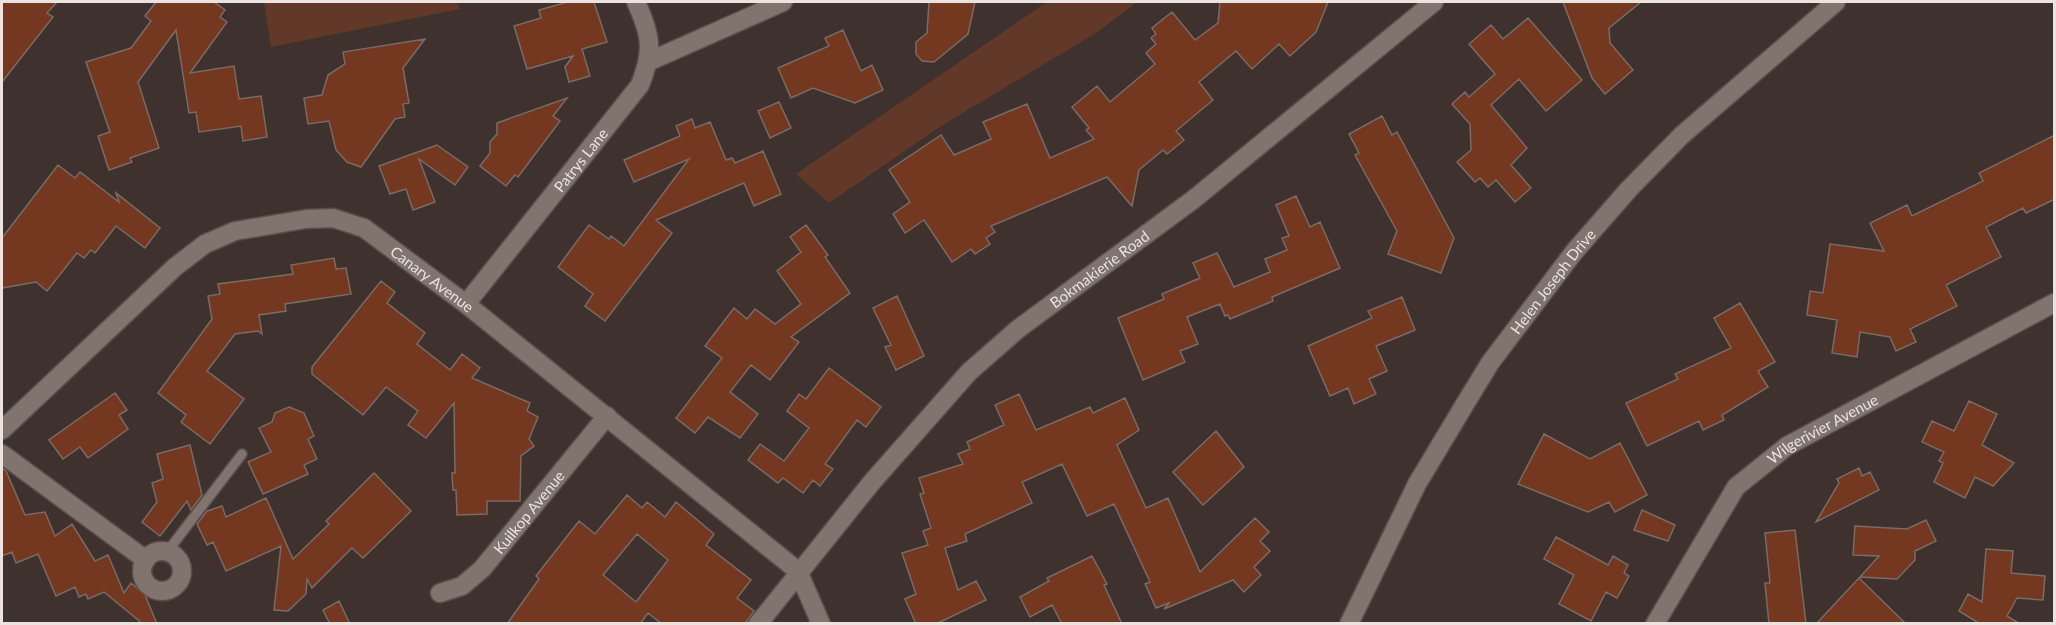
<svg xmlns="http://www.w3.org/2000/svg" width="2056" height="625" viewBox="0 0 2056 625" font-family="Lato,sans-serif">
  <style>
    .green { fill: #623929 }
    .building { fill: #74371f; stroke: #796b66; stroke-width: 1.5; fill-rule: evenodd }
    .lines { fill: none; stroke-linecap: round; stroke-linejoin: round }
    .lane-casing { stroke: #584e4b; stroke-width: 12 }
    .street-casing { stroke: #584e4b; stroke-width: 21 }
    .secondary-casing { stroke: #584e4b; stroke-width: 21 }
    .lane { stroke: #81736e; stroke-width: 9 }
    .street { stroke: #81736e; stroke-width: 18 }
    .secondary { stroke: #81736e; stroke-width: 18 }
    .labels { text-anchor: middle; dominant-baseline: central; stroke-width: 5; stroke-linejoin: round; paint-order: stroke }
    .street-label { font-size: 15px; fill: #ebe3e0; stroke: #342824 }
  </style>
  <rect width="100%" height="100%" fill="#3f322e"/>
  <path class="green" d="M264,2h193l3,7 -189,38z
    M1047,2h90l-41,31 -155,93 -112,77 -33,-29z"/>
  <path class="building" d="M2,2h55l-10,11 6,4 -51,65z
    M156,2h58l11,8 -5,7 7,5 -37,51 44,-7 5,33 22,-3 6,41 -24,4 -2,-15 -42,6 -3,-20 -7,1 -13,-83 -38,52 21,66 -29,10 2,4 -23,8 -11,-34 12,-4 -24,-70 45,-14 20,-27 -6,-5z
    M568,2h26l13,40 -25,7 8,27 -21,6 -4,-15 8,-11 -46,13 -13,-43 27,-8 -2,-8z
    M929,2h46l-7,32 -34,28 -12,-1 -6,-7v-12l11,-9z
    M1220,2h108l-12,30 -26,24 -11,-12 -27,25 -16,-18 -37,31 14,18 -37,31 8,9 -17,14 -4,-4 -24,20 -7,36 -25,-29 -116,49 4,6 -9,6 4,6 -15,10 -4,-5 -19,13 -28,-42 -19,13 -12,-19 17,-12 -21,-32 52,-35 13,20 37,-16 -8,-17 44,-18 23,54 44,-19 -8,-9 3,-2 -17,-21 25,-21 13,16 45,-38 -9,-11 10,-9 -5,-6 5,-4 -4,-6 20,-16 23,28 23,-17z
    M1563,2h78l-32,26 1,15 23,27 -28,24 -13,-16z
    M1528,18l54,62 -36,31 -27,-32 -28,26 36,43 -16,17 20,23 -16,14 -19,-22 -8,7 -8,-9 -5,4 -18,-20 14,-12 -1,-26 -18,-20 13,-12 4,5 26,-23 -26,-30 22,-19 12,14z
    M843,30l18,41 11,-6 11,25 -28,13 -42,-15 -22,10 -13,-30 51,-22 -4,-8z
    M425,39l-22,29 6,35 -6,1 2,13 -10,2 -34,48 -14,-5 -11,-12 -7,-29 -21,3 -4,-26 18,-3 6,-20 17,-11 -2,-12z
    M567,98l-14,18 7,5 -42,56 -3,-2 -9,11 -26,-20 10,-13v-11l7,-8v-11z
    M779,102l12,26 -21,10 -12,-27z
    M1382,116l10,19 5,-3 57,106 -13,35 -53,-19 9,-23 -42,-76 4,-2 -10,-19z
    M692,119l3,9 15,-6 16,38 6,-2 3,5 28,-12 18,43 -27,12 -10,-23 -88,37 16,13 -67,88 -20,-15 8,-12 -35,-27 31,-42 20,14 2,-3 13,10 65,-87 -55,23 -10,-22 56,-24 -4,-10z
    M2055,135v64l-29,14 -3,-5 -37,19 15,30 -55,28 11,21 -47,23 6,13 -20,9 -6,-14 -30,-5 -3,25 -25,-4 5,-33 -30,-5 3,-24 13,2 7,-49 54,7 -14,-28 37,-18 5,11 71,-35 -4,-8z
    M437,145l31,22 -13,18 -36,-26 16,43 -22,8 -7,-21 -16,5 -11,-28z
    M58,165l17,13 5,-6 39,30 -3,-9 44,35 -15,20 -29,-22 -21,27 -4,-3 -7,8 -7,-5 -30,38 -11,-9 -34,6v-50z
    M1296,196l14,31 10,-5 20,46 -68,29 1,4 -43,18 -2,-4 -3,1 -5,-12 -33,13 11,27 -18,7 5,11 -42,18 -25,-62 46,-19 -2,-5 38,-16 -7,-15 24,-10 17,34 36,-15 -5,-13 22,-9 -5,-12 7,-2 -13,-31z
    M806,225l22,30 -3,2 25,36 -59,44 8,5 -29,38 -19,-15 -21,27 28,22 -18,24 -32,-21 -13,16 -19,-15 46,-60 -17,-12 29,-38 13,11 8,-10 20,15 26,-20 -24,-33 24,-19 -11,-15z
    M334,258l2,11 10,-1 5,26 -66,10 1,7 -27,4 3,19 -4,-3 -23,3 -28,37 37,28 -34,45 -29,-22 5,-7 -28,-22 54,-74 -4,-23 12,-2 -2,-10 75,-10 -2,-9z
    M381,281l14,11 -8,11 38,30 -8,11 33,26 12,-16 18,14 -8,10 58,25 -3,8 11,6 -9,22 5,7 -13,10 -1,45h-33v13l-30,1 -1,-25h-3l-1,-17h3l-1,-70 -28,35 -18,-13 10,-14 -32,-24 -23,28 -51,-41v-7z
    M897,296l27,60 -28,14 -11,-23 6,-2 -18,-37z
    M1402,297l13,33 -39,16 11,25 -18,8 7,15 -22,10 -6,-16 -18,8 -22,-50 64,-28 -4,-7z
    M1740,303l35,59 -17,9 10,16 -46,28 2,5 -21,10 -4,-9 -52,25 -21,-43 52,-24 -3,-5 56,-26 -17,-30z
    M829,368l52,39 -15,20 -9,-7 -32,44 8,5 -13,17 -7,-6 -10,13 -20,-15 -5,5 -30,-23 12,-16 24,17 25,-33 -22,-17 12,-17 7,5z
    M115,393l12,17 -8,5 9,14 -40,29 -8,-11 -17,12 -14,-19z
    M1019,394l17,36 54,-23 3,6 32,-15 14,32 -22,15 29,63 22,-10 32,74 55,-54 14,14 -9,9 10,10 -16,16 7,8 -17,17 -11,-12 -69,29 5,-6 -13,5 -11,-24 5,-2 -36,-78 -27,12 -25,-52 -40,18 10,21 -67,31 2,7 -22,7 13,42 18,-9 10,19 -50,24h-20l-11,-25 11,-5 -14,-41 26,-8 -5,-14 8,-3 -11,-34 4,-1 -5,-15 44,-14 -5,-10 12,-5 -3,-7 37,-17 -9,-20z
    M1969,401l28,13 -15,31 32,18 -21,23 -18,-9 -10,21 -31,-16 9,-19 -4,-2 5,-9 -22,-10 10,-21 22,10z
    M289,407l15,6 10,23 -6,3 9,20 -13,6 4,9 -45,20 -15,-32 23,-10 -12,-24 13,-6 3,-9z
    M1216,431l28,36 -41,38 -30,-33z
    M1544,434l46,25 30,-16 27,52 -32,17 -6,-10 -21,10 -70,-28z
    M190,445l12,50 -11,15 -4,-9 -27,35 -18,-14 15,-20 -5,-19 11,-4 -6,-25z
    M2,468l4,3 19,44 20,-3 10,24 17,-12 23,37 13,-6 16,38 7,-10 14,12 12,29h-14l-39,-32 -16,7 -2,-5 -7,3 -4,-10 -19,9 -18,-42 -22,9 -4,-11 -10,4z
    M1859,468l3,8 8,-4 9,18 -63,32 23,-39 -2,-4z
    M374,473l37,38 -48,47 -11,-10 -40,40 -5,-9 -1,15 -18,17 -14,-1 7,-64 -55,25 -13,-29 -6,3 -10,-21 10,-13 15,-5 4,11 40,-19 27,61 36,-35 -3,-3z
    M627,495l15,13 5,-6 18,15 11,-15 38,32 -8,11 45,35 -14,18 17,13 -9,13h-83l-14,-11 -8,11h-133l32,-45 -3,-3 43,-55 16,13zM637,534l31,26 -32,42 -33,-27z
    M1642,510l33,15 -7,16 -34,-11z
    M1926,520l10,21 -21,10v9l-18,19 -37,-2 19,-21 -26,-1 2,-29 52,3z
    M1795,530l11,94h-37l-4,-41h5l-5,-50z
    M1556,537l52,28 5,-9 15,9 -4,8 5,3 -12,22 -11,-6 -15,29 -32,-17 15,-29 -30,-16z
    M1986,549l27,2 -2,22 34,3 -2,24 -26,-2 -10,18 13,8h-40l-21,-13 9,-17 14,8z
    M1092,556l15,28 -3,1 18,39h-60l-10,-19 -22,12 -10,-20 29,-16 -2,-3z
    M1859,578l47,46h-90z
    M339,601l11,23h-20l-7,-14z"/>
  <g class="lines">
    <defs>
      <path id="lane" d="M167,552l75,-98"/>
      <g id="street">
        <path d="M650,61l133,-59"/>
        <path id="s1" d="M466,304l174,-219c14,-35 11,-50 -4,-83"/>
        <path id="s2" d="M2,430l173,-163 30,-23 30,-13 71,-12 27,-1 31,10 102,76 332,267 23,53"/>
        <path d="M2,454l144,106"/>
        <circle cx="162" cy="571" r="20"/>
        <path id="s3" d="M440,593l22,-7 20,-17 125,-153"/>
        <path id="s4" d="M758,624l114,-142 97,-110 49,-43 176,-130 240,-197"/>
        <path id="s5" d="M1655,624l81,-137 51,-41 267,-143"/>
      </g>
      <g id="secondary">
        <path id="s6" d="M1349,624l68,-140 48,-80 25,-41 84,-111 55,-63 53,-54 154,-133"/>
      </g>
    </defs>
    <use href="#lane" class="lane-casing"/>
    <use href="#street" class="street-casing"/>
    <use href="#secondary" class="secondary-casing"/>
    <use href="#lane" class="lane"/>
    <use href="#street" class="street"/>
    <use href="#secondary" class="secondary"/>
  </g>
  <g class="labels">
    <g class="street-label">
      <text stroke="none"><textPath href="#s1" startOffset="184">Patrys Lane</textPath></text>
      <text stroke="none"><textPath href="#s4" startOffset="495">Bokmakierie Road</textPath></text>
      <text stroke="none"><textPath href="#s2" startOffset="525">Canary Avenue</textPath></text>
      <text stroke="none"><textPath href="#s6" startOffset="400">Helen Joseph Drive</textPath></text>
      <text stroke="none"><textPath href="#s5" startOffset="264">Wilgerivier Avenue</textPath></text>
      <text stroke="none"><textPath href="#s3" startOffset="123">Kuilkop Avenue</textPath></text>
    </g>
  </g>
  <rect width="2056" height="625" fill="none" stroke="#ebe3e0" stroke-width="6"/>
</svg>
